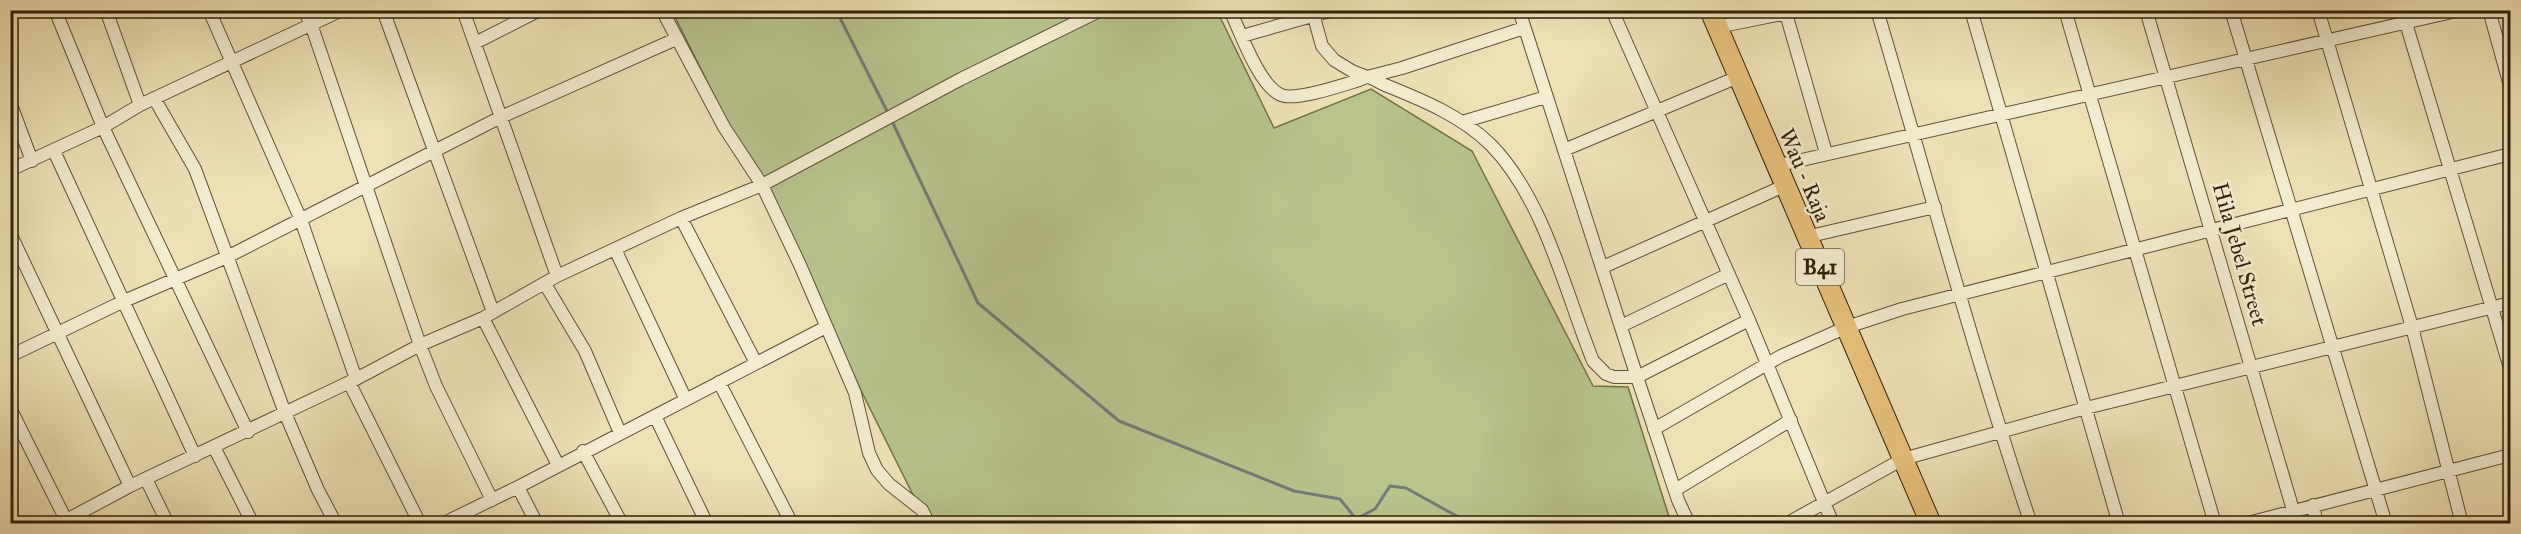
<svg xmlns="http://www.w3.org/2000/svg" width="2521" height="534" viewBox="0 0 2521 534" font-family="'IM FELL Great Primer',serif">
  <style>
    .green { fill: #b8c38e; stroke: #74714c; stroke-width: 1.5 }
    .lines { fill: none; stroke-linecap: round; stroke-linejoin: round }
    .stream { stroke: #747c74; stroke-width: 3 }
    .street-casing { stroke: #605035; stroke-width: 14 }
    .primary-casing { stroke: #301f0a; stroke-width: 22 }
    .street { stroke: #f4ecd0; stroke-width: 12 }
    .primary { stroke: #e7c07b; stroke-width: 20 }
    .labels { text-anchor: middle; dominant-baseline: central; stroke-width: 5; stroke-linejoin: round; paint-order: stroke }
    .shield { fill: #f4ecd0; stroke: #6b5c45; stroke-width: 1.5 }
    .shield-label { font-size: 21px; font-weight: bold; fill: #301f0a }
    .street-label { font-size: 22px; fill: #301f0a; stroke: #f4ecd0 }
  </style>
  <rect width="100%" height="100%" fill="#eee1b6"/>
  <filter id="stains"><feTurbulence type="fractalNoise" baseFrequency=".00333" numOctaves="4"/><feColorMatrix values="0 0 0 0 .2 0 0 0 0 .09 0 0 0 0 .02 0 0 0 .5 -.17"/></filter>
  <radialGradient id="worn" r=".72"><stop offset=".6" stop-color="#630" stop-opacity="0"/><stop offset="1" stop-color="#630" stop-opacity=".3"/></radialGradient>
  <path class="green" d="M672,11h545l57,117 97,-39 101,62 121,235 35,1 43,136h-744z"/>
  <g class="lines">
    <path class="stream" d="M836,10l52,103
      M891,119l87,184 141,118 175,70 46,8 16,20 19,-10 15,-23 16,2 65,36"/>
    <defs>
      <path id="street" d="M55,10l48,117 145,305
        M106,10l34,95
        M209,10l92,210 55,159
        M304,10l7,14 109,321 16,41 56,114
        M383,10l110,302
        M463,10l94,266
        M662,10l62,117 38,58 38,80 55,128 14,60 8,17 12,14 33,26 7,14
        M1230,10c10,21 29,76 51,85 14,6 59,-9 75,-14 4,-1 9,-4 12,-4 6,1 12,6 17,8 37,15 77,31 106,60 53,54 74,146 102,216l13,13 8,3h23l112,-57
        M1312,10l10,36 12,14 18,11 15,6 35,-9 122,-40
        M1519,10l118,367 41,123 11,24
        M1612,10l137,310 84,204
        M1785,10l41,143
        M1877,10c51,172 97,344 154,514
        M1971,10l148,514
        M2065,10l150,514
        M2146,10l147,500
        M2231,10l155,514
        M2318,10l94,317 50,197
        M2402,10l108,358
        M2489,10l21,76
        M1717,27l85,-17
        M1242,36l91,-26
        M475,43l65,-33
        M154,98l41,71 90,244 33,77 18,34
        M10,102l22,59
        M1462,122l84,-25
        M1564,150l174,-73
        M54,151l141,305
        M1775,166l686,-156
        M10,170l93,-43 37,-22 202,-95
        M681,218l75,145
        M10,233l120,253
        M1806,237l129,-30
        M615,249l71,151
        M1603,267l181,-81
        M545,284l40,67 35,82
        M483,318l75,147
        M1621,326l108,-52
        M10,356l114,-55 103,-44 274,-140 175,-78
        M349,382l71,142
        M719,382l73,142
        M10,408l56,112
        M655,416l52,108
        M1654,429l127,-73 66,-29 55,-18 608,-155
        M214,447l39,77
        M583,451l39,73
        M146,479l22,45
        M518,487l19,37
        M1675,490l116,-70
        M2313,505l4,19
        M81,512l5,12
        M59,524l71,-38 226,-107 64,-34 63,-27 74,-42 124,-58 81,-33 199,-106 140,-69
        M442,524l76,-37 308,-160
        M1786,524l117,-65 183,-51 424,-105
        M2244,524l266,-69"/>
      <path id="primary" d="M1710,10l221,514"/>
    </defs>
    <use href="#street" class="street-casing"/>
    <use href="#primary" class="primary-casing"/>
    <use href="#street" class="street"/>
    <use href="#primary" class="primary"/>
  </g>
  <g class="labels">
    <rect class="shield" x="1796" y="249" width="48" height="36" rx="4.5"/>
    <g class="shield-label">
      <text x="1820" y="267">B41</text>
    </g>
    <g class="street-label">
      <text transform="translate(1805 175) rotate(67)">Wau - Raja</text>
      <text transform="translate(2240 254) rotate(74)">Hila Jebel Street</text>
    </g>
  </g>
  <rect width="2521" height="534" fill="none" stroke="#eee1b6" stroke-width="36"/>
  <rect x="12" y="12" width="2497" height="510" fill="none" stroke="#301f0a" stroke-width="3"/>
  <rect x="18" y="18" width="2485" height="498" fill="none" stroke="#301f0a" stroke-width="1.5"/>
  <rect width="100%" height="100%" filter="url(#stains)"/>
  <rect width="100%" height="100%" fill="url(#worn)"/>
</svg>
